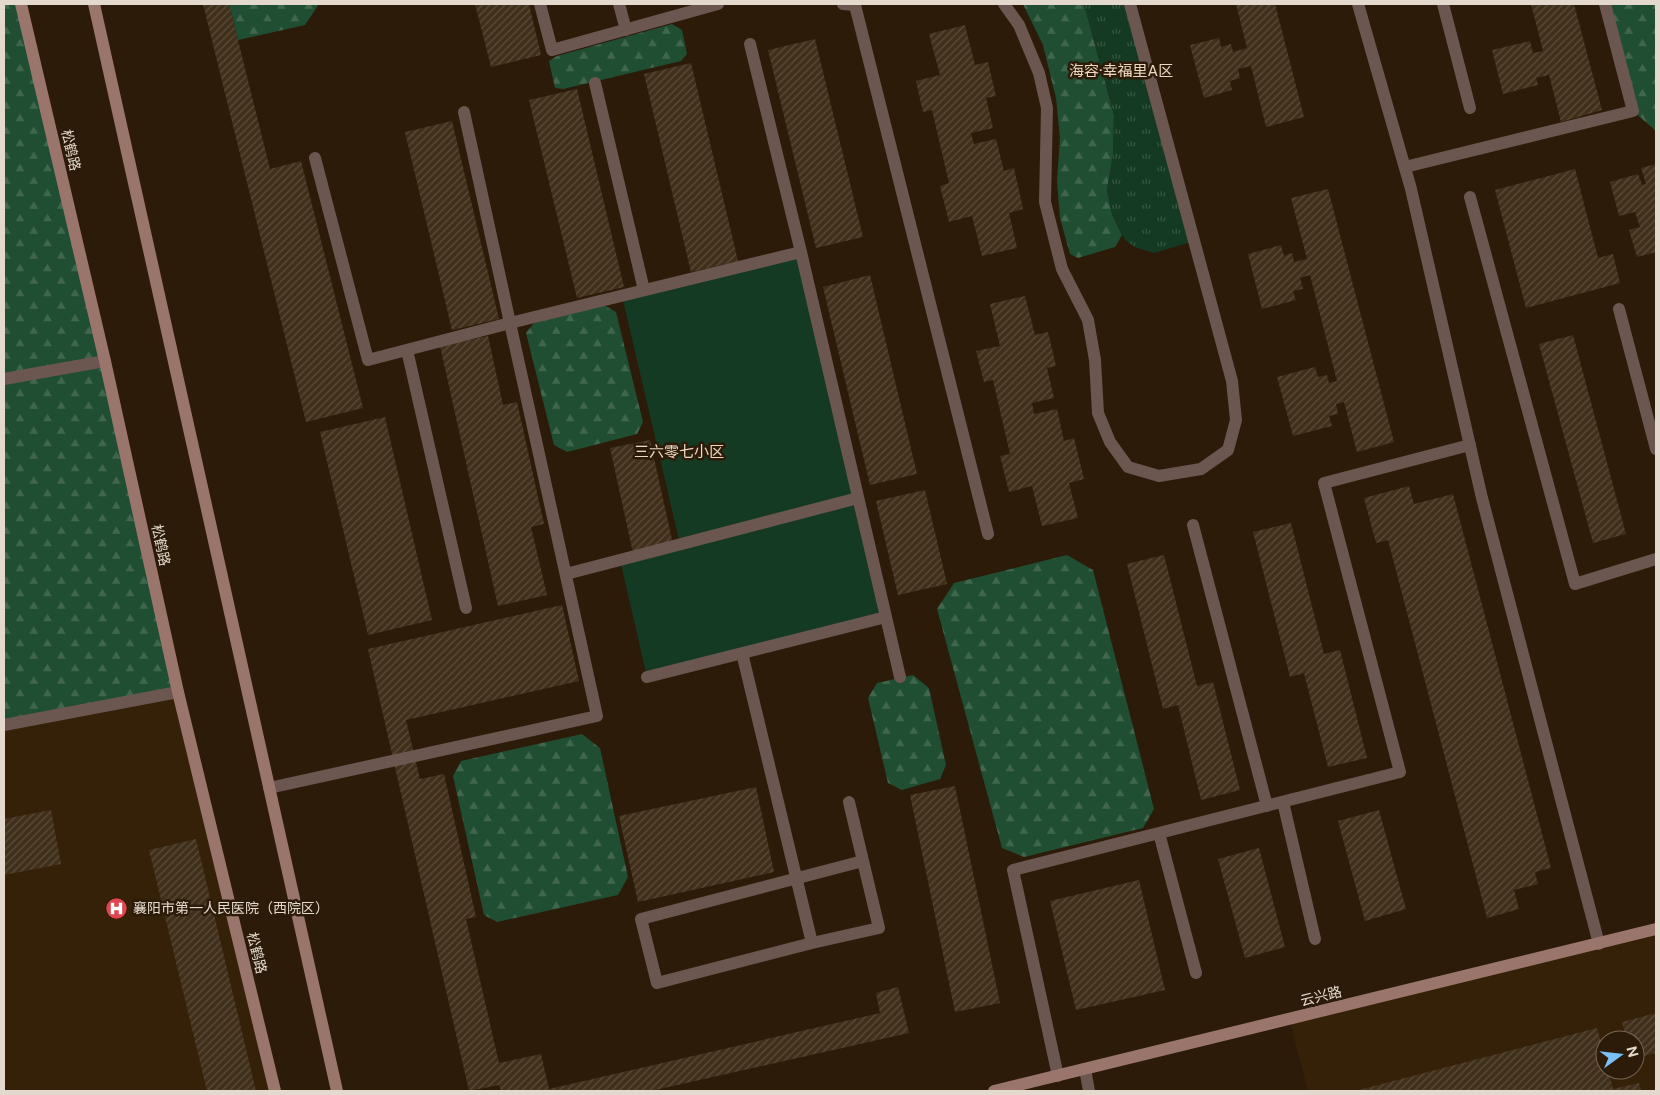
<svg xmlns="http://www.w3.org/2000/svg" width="1660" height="1095" viewBox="0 0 1660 1095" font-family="'Public Sans','Noto Sans SC',sans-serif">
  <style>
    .built { fill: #352107; fill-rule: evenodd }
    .green { fill: #153a23 }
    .forest { fill: url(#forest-firs) }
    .park { fill: url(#park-tufts) }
    .building { fill: url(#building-hatch) }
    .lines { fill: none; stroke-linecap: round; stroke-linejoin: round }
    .service { stroke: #6c5650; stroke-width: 12 }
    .minor { stroke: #6c5650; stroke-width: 12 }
    .secondary { stroke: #99756c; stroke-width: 12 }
    .labels { text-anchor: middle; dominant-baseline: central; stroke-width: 5; stroke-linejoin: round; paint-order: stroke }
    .street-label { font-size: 14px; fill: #e4d9cd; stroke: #2b1b08 }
    .poi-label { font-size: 14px; fill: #e4d9cd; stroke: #2b1b08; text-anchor: start }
    .neighbourhood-label { font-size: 15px; fill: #edd7c0; stroke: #2b1b08 }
  </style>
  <defs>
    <pattern id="forest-firs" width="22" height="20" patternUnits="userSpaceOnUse" patternTransform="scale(1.25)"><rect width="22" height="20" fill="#204e32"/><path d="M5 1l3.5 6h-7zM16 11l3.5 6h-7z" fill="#40674e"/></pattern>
    <pattern id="park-tufts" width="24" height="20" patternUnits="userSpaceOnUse" patternTransform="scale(1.25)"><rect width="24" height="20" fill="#153a23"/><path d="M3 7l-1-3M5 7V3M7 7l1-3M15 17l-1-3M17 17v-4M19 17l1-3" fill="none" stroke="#375642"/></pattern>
    <pattern id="building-hatch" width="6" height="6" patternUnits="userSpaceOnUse" patternTransform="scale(1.25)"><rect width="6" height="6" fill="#402f1b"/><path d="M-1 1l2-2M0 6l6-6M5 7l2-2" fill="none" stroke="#5b4d3b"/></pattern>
  </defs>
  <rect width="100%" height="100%" fill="#2b1b08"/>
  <path class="built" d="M4,4l271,1087h-271z
    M1656,929v162h-348l-19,-72zM1605,1040h30v30h-30z"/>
  <path class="green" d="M801,252l85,365 -239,60 -27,-117 60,-16 -58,-248z"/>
  <path class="forest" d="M4,4h17l157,688 -174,33z
    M229,4h90l-14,21 -67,15z
    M1023,4h61l30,111 -1,40 -6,35 5,24 10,21 -7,12 -37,11 -8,-4 -10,-36 -3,-37 3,-43 -4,-40 -13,-53z
    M1605,4h51v127l-23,-20z
    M672,24l10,6 5,24 -6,7 -118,28 -8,-1 -6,-27 8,-5z
    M604,305l12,7 27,110 -6,12 -70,18 -13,-7 -28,-112 8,-10z
    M1067,555l26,15 61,239 -11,19 -119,29 -22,-9 -65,-239 17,-26z
    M913,675l16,13 17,77 -6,14 -38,11 -14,-7 -20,-85 9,-15z
    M582,734l18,14 28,129 -10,18 -121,27 -13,-7 -31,-139 8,-15z"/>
  <path class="park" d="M1084,4h46l64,237 -40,12 -19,-6 -10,-7 -13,-26 -5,-24 6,-35 1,-40z"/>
  <path class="building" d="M203,4h26l41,165 31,-8 62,247 -57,14z
    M475,4h54l12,51 -50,12z
    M1236,4h39l29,113 -38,10 -15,-61 -13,3 2,9 -10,3 2,9 -28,8 -14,-53 29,-7 2,9 10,-3 2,8 14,-4z
    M1531,4h43l28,106 -41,12 -12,-47 -13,3 2,7 -35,9 -11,-44 38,-9 3,12 10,-2z
    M965,25l10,40 13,-3 8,34 -10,2 7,30 -22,5 3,11 22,-5 8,32 10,-3 9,41 -14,4 8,35 -35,8 -10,-40 -23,6 -9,-36 9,-3 -17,-73 -9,2 -7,-31 24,-6 -11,-41z
    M815,39l48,198 -47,11 -48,-198z
    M691,63l47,198 -47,11 -47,-198z
    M577,89l47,198 -47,11 -48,-198z
    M452,121l47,198 -47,11 -47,-198z
    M1656,164v88l-19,5 -8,-27 11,-3 -5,-15 -16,4 -9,-34 28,-8 4,11 4,-1 -5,-16z
    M1575,169l23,89 15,-4 7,29 -94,25 -31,-118z
    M1328,189l66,253 -37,10 -13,-50 -8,2 2,10 -9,2 3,10 -39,10 -16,-59 38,-10 3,10 9,-2 2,8 8,-2 -27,-106 -10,3 3,11 -10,2 3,9 -34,9 -14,-55 33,-9 3,11 8,-3 2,9 13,-3 -16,-61z
    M870,275l47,199 -47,11 -47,-198z
    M1025,296l10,39 13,-3 8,34 -9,2 7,30 -22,5 2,11 23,-5 7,32 10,-3 10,41 -15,4 9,35 -36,8 -10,-40 -23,6 -9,-36 10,-2 -17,-74 -9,2 -8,-31 24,-5 -10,-42z
    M1573,335l53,199 -33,9 -54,-199z
    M488,336l15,69 14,-3 27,122 -13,3 16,68 -49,11 -58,-260z
    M385,417l47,203 -64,15 -48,-203z
    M650,440l23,104 -40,9 -23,-105z
    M1409,486l5,18 39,-10 98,374 -16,4 3,12 -24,6 5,19 -32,9 -99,-378 -12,3 -12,-45z
    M925,490l22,94 -49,11 -22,-94z
    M1291,523l33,131 16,-4 27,108 -39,9 -24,-94 -14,4 -37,-145z
    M1164,555l33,131 16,-4 27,108 -39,10 -23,-95 -15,4 -36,-145z
    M562,605l17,76 -173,39 14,59 24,-5 32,143 -10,2 33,144 42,-9 8,35 331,-76 -4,-20 22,-6 11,46 -258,58h-150l-2,-6 -30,6 -101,-442z
    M955,786l45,217 -45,9 -45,-217z
    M756,787l18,85 -136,30 -19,-86z
    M51,810l10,54 -57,11v-56z
    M1379,810l27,99 -41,12 -27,-100z
    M196,839l60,252h-49l-58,-241z
    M1259,848l26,99 -40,11 -27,-99z
    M1139,880l26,110 -89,20 -26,-109z
    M1656,1013v40l-21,5v-18h-8l-5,-18z
    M1597,1028l8,29v13h3l5,19 26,-6 2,8h-286z"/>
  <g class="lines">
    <path class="service" d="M540,4l12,46 166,-46
      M619,4l7,26
      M843,4l12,1 133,529
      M1004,4l15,21 20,48 8,35 -2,94 17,67 26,51 7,40 3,53 12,29 18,25 31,9 42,-7 27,-19 8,-30 -4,-39 -102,-377
      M1443,4l27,104
      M750,44l51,208
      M595,83l49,207
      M315,158l53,202 142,-37 -46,-211
      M1405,167l228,-56 -28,-107
      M1470,197l105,387 81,-25
      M1619,309l37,140
      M407,350l59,258
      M4,379l101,-18
      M1193,525l74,281
      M566,574l292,-76
      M742,653l70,290 67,-15 -16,-67 -222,58 16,64 155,-40
      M647,677l239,-60
      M4,725l174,-33
      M269,788l328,-72 -87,-393 291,-71 99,425
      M849,802l14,59
      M1283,802l32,137
      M1159,833l37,140
      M1058,1076l-45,-206 387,-98 -76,-289 146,-38"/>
    <path class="minor" d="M1358,4l53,185 71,309 117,446
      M1085,1069l4,22"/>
    <path class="secondary" d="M21,4l84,357 73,331 97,399
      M94,4l243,1087
      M994,1091l662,-162"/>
  </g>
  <defs>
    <symbol id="hospital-disc" viewBox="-11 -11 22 22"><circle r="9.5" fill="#e0444e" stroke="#2b1b08"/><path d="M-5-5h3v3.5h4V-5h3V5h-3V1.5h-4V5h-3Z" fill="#fff"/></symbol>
  </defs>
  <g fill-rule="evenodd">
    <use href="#hospital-disc" x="104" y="896" width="25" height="25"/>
  </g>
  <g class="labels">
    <g class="street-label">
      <text transform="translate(71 150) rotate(77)">松鹤路</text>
      <text transform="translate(161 545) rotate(78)">松鹤路</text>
      <text transform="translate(257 953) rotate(76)">松鹤路</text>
      <text transform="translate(1321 996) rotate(-14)">云兴路</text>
    </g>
    <g class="poi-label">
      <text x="133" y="908">襄阳市第一人民医院（西院区）</text>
    </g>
    <g class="neighbourhood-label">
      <text x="1121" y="70">海容·幸福里A区</text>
      <text x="679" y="451">三六零七小区</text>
    </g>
  </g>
  <rect width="1660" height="1095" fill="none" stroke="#e4d9cd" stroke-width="10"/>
  <g transform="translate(1620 1055) rotate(75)"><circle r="24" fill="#2b1b08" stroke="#756757"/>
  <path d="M0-4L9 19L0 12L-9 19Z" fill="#79bff8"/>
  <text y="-8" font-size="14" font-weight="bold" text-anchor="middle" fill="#e4d9cd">N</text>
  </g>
</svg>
